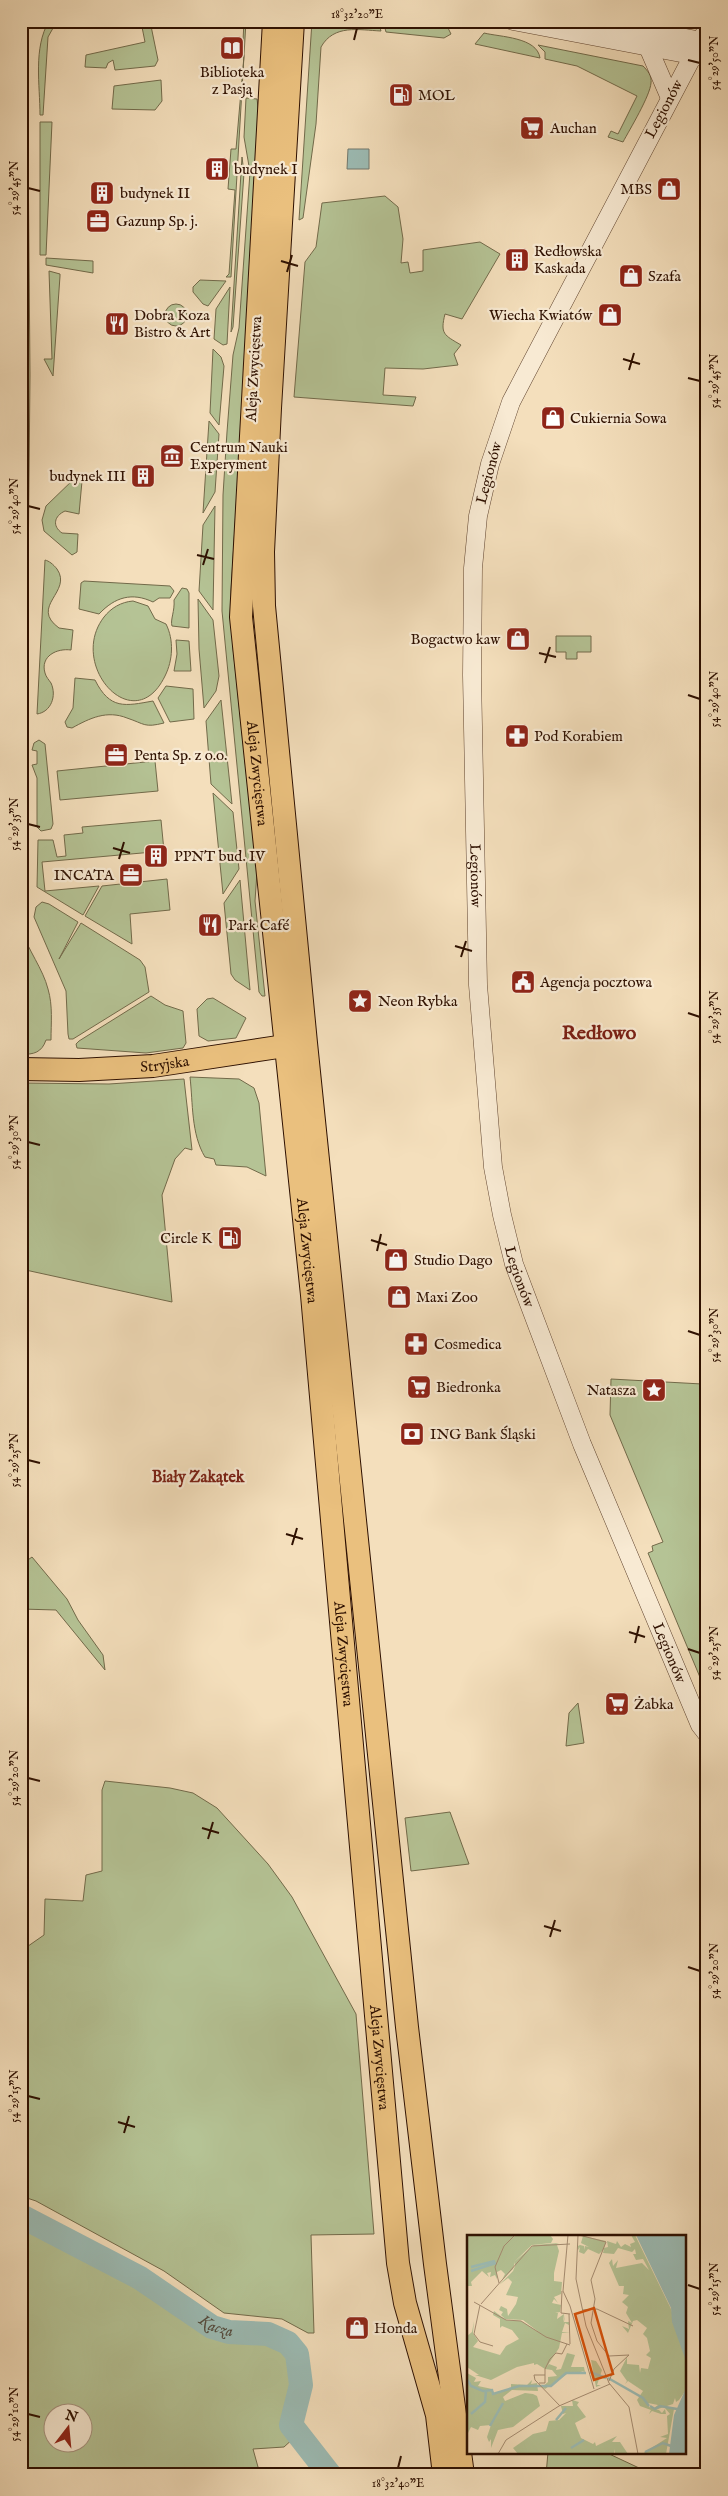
<svg xmlns="http://www.w3.org/2000/svg" width="728" height="2496" viewBox="0 0 728 2496" font-family="'IM FELL English',serif">
  <style>
    .green { fill: #b5c395; stroke: #726a4a; fill-rule: evenodd }
    .water { fill: #9cbcb5; stroke: #70776d }
    .lines { fill: none; stroke-linecap: round; stroke-linejoin: round }
    .river { stroke: #9cbcb5; stroke-width: 24 }
    .minor-casing { stroke: #60442f; stroke-width: 19 }
    .major-casing { stroke: #2e1000; stroke-width: 24 }
    .minor { stroke: #f8ead3; stroke-width: 18 }
    .major { stroke: #eac07e; stroke-width: 22 }
    .ticks { fill: none; stroke: #2e1000; stroke-width: 2 }
    .labels { text-anchor: middle; dominant-baseline: central; stroke-width: 4.5; stroke-linejoin: round; paint-order: stroke }
    .poi-label { font-size: 15px; fill: #2e1000; stroke: #f8ead3; text-anchor: start }
    .street-label { font-size: 15px; fill: #2e1000; stroke: #f8ead3 }
    .neighbourhood-label { font-size: 16px; font-weight: bold; fill: #7a1f14; stroke: #f8ead3 }
    .water-label { font-size: 16px; font-style: italic; fill: #544c3f; stroke: #f8ead3 }
    .district-label { font-size: 20px; font-weight: bold; fill: #7a1f14; stroke: #f8ead3 }
    .inset-river { fill: none; stroke: #9cbcb5; stroke-width: 2.5 }
    .inset-road { fill: none; stroke: #a58c71; stroke-width: 1 }
    .view { fill: #d5520b; fill-opacity: 0.15; stroke: #d5520b; stroke-width: 2.5 }
    .inset-edge { fill: none; stroke: #2e1000; stroke-width: 2.5 }
    .neatline { fill: none; stroke: #2e1000; stroke-width: 2 }
    .ticks-label { font-size: 12px; text-anchor: middle; fill: #2e1000 }
  </style>
  <rect width="100%" height="100%" fill="#f4dfbc"/>
  <filter id="stains"><feTurbulence type="fractalNoise" baseFrequency=".004" numOctaves="4"/><feColorMatrix values="0 0 0 0 .2 0 0 0 0 .09 0 0 0 0 .02 0 0 0 .5 -.17"/></filter>
  <radialGradient id="worn" r=".72"><stop offset=".6" stop-color="#630" stop-opacity="0"/><stop offset="1" stop-color="#630" stop-opacity=".3"/></radialGradient>
  <path class="green" d="M21,21h6l3,354 -2,205h-4l1,9 -4,4z
    M49,21h8l-9,16 -5,78h-3c0,-30 -7,-67 9,-94z
    M244,21h2l-15,256h-5l3,-3 6,-84 -7,-1 3,-40h5l8,-93 -3,-14 2,-1z
    M312,21h66l3,10c-22,-1 -47,-7 -60,16l-5,77 -13,94 -4,2z
    M383,21h44l20,5 4,8 -7,4 -58,-6z
    M151,26l7,34 -3,6 -40,4 -2,-10 -5,3 -2,5 -21,-1 1,-12 59,-13 -3,-15z
    M484,33c16,4 53,4 56,25l-65,-14z
    M538,45l105,21c5,5 9,10 8,17 -1,13 -21,46 -28,59l-15,-5 3,-6 7,3 19,-38 -60,-30 -32,-7v-7z
    M161,80l1,21 -7,9 -43,-1 2,-23z
    M246,98l11,1 3,24 -29,468 2,57 24,224 -2,29 10,95h-3l-3,-4 -37,-381 1,-116 4,-63 6,-77 6,-27 11,-156 -6,-35z
    M40,122h12l-6,133h-6z
    M242,157l2,16 -11,154 -2,5z
    M385,196l13,11 5,32 -2,24 7,-1 2,11 13,-2v-21l57,-8 20,12 -38,65 -17,-5c-5,20 -1,21 16,31l-7,9 4,11 -35,4 -38,-1 -2,27 33,2 -3,9 -119,-9 11,-135 11,-15 6,-44z
    M46,258l47,3v12l-47,-8z
    M49,271l11,3v2l-7,100 -9,-17h8z
    M200,280l26,1 -18,25 -5,-2 -10,-12v-5z
    M230,287l-3,57 -4,1 -9,-6 2,-30z
    M165 315a11 11 0 1 1 22 0a11 11 0 1 1-22 0Z
    M213,349l8,8 3,9 -5,59 -9,-12z
    M209,421l10,13 -4,58 -12,21z
    M76,477l6,4 -3,33 -14,-3c-11,5 -13,15 -3,22l16,1 -1,18 -5,3 -28,-24 -2,-11 4,-14z
    M215,506l-2,104 -14,-19 4,-66z
    M45,560c4,1 8,4 12,9 16,23 -28,37 2,59l14,2 -2,20c-14,-2 -31,6 -26,23 1,4 4,7 6,10 6,13 0,29 -14,31z
    M84,581l86,5 4,5 -4,7h-11l-6,4c-21,-10 -38,-5 -54,12l-20,-5 2,-26z
    M182,588l5,1 2,4v35l-17,-2c-2,-6 3,-15 2,-26z
    M198,599l15,21 6,56 -3,15 -12,17 -5,-59z
    M133,601l15,5 7,13 11,5c8,16 7,36 -1,52 -31,64 -98,-11 -61,-59 7,-9 17,-15 29,-16z
    M556,636h35v16h-14v7h-11v-7h-10z
    M176,640l13,1 2,30h-17l3,-17z
    M75,678l20,2c15,30 30,26 58,21l11,22c-20,5 -19,1 -37,-5 -20,-8 -37,0 -55,10l-5,-1 -2,-5 8,-14z
    M166,686l27,3 1,30 -24,3 -12,-24z
    M221,700l11,104 -21,-20 -5,-63z
    M39,740l6,4 8,80 -2,5 -10,2 -4,-4v-49l-5,-13 5,-1v-13l-5,-1 2,-7z
    M155,761l3,30 -98,9 -3,-29z
    M213,793l20,19 6,57 -16,25z
    M161,820l3,31 -122,11 3,29 54,-5 -16,29 -46,-28 1,-47h15l4,17 9,-1 -2,-21 19,-2 -1,-6z
    M167,879l3,31 -40,4 2,30 -47,-28 17,-30z
    M240,880l10,110 -15,-10 -4,-6 -7,-71z
    M42,902l7,2 29,18 -19,37 22,-36 59,37 5,7 4,25 -76,47h-4l-1,-5 -2,-43 -32,-74 2,-10z
    M21,929c7,21 22,40 27,60 5,17 3,34 3,51h-5c-4,12 -12,15 -25,14z
    M151,996l14,9 18,6 3,32 -3,5 -37,5 -69,-5 -1,-4 3,-3z
    M213,998l33,20 -10,20 -28,3 -9,-5 -2,-27 10,-10z
    M190,1077l49,2 15,9 5,15 7,73 -19,-9 -31,-2 -2,-6 -9,-2c-14,-23 -12,-54 -15,-80z
    M184,1079l8,71 -7,-2 -10,11 -13,36 10,107 -151,-33v-186l88,1z
    M611,1379l91,5v-3l5,1v312l-59,-141 5,-2 -1,-5 11,-4 -53,-127z
    M21,1556l4,6 7,-5 35,42 11,21 25,35 2,15 -49,-60 -35,-1z
    M578,1703l6,40 -18,3 3,-33z
    M105,1781l65,7 23,5 24,15 51,56 24,33 64,117 18,220 -63,1 3,98h-6l-26,-14 -58,-6 -60,-42 -128,-70 -15,-5v-245l23,-16 1,-36 38,2 3,-26 16,-4v-81z
    M450,1812l19,52 -58,7 -6,-53z
    M21,2221l119,64 70,45 15,6 61,8 10,18 3,23 -12,32 1,10 7,10 -11,10 -31,2 5,18 -10,8h-227zM52,2414h30v30h-30z
    M548,2452h57l49,23h-108z"/>
  <path class="water" d="M348,149h21v20h-22z"/>
  <g class="lines">
    <path class="river" id="s1" d="M21,2216l119,62 72,49 17,5 39,2 20,9 9,11 4,31 -10,40 39,50"/>
    <defs>
      <g id="minor">
        <path d="M513,21l194,37"/>
        <path d="M596,21l111,21"/>
        <path id="s2" d="M707,29l-183,348 -13,25 -21,62 -12,52 -5,52 -1,107 6,310 15,182 9,48 12,49 68,180 118,281 7,9"/>
        <path d="M648,47l22,51"/>
      </g>
      <g id="major">
        <path id="s3" d="M274,21l-33,596 71,678 86,968 7,40 32,112 7,60"/>
        <path d="M293,21l-23,387 -7,144 1,54 42,437 101,984 28,237 28,211"/>
        <path id="s4" d="M21,1069l58,1 74,-4 145,-22"/>
      </g>
    </defs>
    <use href="#minor" class="minor-casing"/>
    <use href="#major" class="major-casing"/>
    <use href="#minor" class="minor"/>
    <use href="#major" class="major"/>
  </g>
  <path class="ticks" d="M354,40l3,-12M688,60l12,3M28,188l12,3M281,261l17,5M287,272l5,-17M623,359l17,5M629,370l5,-17M688,378l12,3M28,506l12,3M197,555l17,4M203,565l5,-16M539,653l17,4M545,663l5,-16M688,695l12,4M28,824l12,3M113,848l17,5M119,859l5,-17M455,946l17,5M461,957l5,-16M688,1013l12,4M28,1142l12,3M371,1240l16,5M377,1251l4,-17M688,1331l12,4M28,1460l12,3M286,1534l17,5M292,1545l5,-17M629,1632l16,5M635,1643l4,-17M688,1649l12,4M28,1778l12,3M202,1828l17,5M208,1839l5,-17M544,1926l17,5M550,1937l5,-17M688,1967l12,4M28,2096l12,3M118,2122l17,5M124,2133l5,-17M688,2285l12,4M28,2414l12,3M398,2468l3,-12"/>
  <defs>
    <symbol id="library-square" viewBox="-11 -11 22 22"><rect x="-9" y="-9" width="18" height="18" rx="4" fill="#8f2418" stroke="#f8ead3"/><path d="M-6-4Q-3-5.5-.7-3.5V5Q-3 3-6 4ZM6-4Q3-5.5 .7-3.5V5Q3 3 6 4Z" fill="#fff"/></symbol>
    <symbol id="fuel-square" viewBox="-11 -11 22 22"><rect x="-9" y="-9" width="18" height="18" rx="4" fill="#8f2418" stroke="#f8ead3"/><path d="M-5.5-6h7V0h2V4h1.3V-2.5L3-4.5l.8-.8L6-3V5H2.5V1h-1V6h-7ZM-4.2-4.7v3.2H.2V-4.7Z" fill="#fff"/></symbol>
    <symbol id="supermarket-square" viewBox="-11 -11 22 22"><rect x="-9" y="-9" width="18" height="18" rx="4" fill="#8f2418" stroke="#f8ead3"/><path d="M-6-5.5h2.5l.6 2H6L4.5 2H-2.5L-4.4-4H-6ZM-1.5 3.2a1.3 1.3 0 1 0 .1 0ZM3 3.2a1.3 1.3 0 1 0 .1 0Z" fill="#fff"/></symbol>
    <symbol id="building-square" viewBox="-11 -11 22 22"><rect x="-9" y="-9" width="18" height="18" rx="4" fill="#8f2418" stroke="#f8ead3"/><path d="M-4-6H4V6H1V3H-1V6H-4ZM-2.5-4.3h1.7v1.8h-1.7ZM.8-4.3h1.7v1.8H.8ZM-2.5-1h1.7V.8h-1.7ZM.8-1h1.7V.8H.8Z" fill="#fff"/></symbol>
    <symbol id="shop-square" viewBox="-11 -11 22 22"><rect x="-9" y="-9" width="18" height="18" rx="4" fill="#8f2418" stroke="#f8ead3"/><path d="M-5-2.5h2.3a2.7 3.5 0 0 1 5.4 0H5L5.5 6h-11ZM-1.5-2.5h3a1.5 2.3 0 0 0-3 0Z" fill="#fff"/></symbol>
    <symbol id="office-square" viewBox="-11 -11 22 22"><rect x="-9" y="-9" width="18" height="18" rx="4" fill="#8f2418" stroke="#f8ead3"/><path d="M-6-3h4V-5.5h4V-3h4V5H-6ZM-1-4.5V-3h2v-1.5ZM-6 0V1H6V0Z" fill="#fff"/></symbol>
    <symbol id="restaurant-square" viewBox="-11 -11 22 22"><rect x="-9" y="-9" width="18" height="18" rx="4" fill="#8f2418" stroke="#f8ead3"/><path d="M-5-6h1v4h1v-4h1v4h1v-4h1v5L-1.5 .5V6h-2V.5L-5-1ZM5-6V6H3V1.5H1.5Q1.5-4 5-6Z" fill="#fff"/></symbol>
    <symbol id="museum-square" viewBox="-11 -11 22 22"><rect x="-9" y="-9" width="18" height="18" rx="4" fill="#8f2418" stroke="#f8ead3"/><path d="M0-6L6-3V-2H-6V-3ZM-5-1h2V3h-2ZM-1-1h2V3h-2ZM3-1h2V3H3ZM-6 4H6V6H-6Z" fill="#fff"/></symbol>
    <symbol id="pharmacy-square" viewBox="-11 -11 22 22"><rect x="-9" y="-9" width="18" height="18" rx="4" fill="#8f2418" stroke="#f8ead3"/><path d="M-2-6h4v4h4v4h-4v4h-4v-4h-4v-4h4Z" fill="#fff"/></symbol>
    <symbol id="civic-square" viewBox="-11 -11 22 22"><rect x="-9" y="-9" width="18" height="18" rx="4" fill="#8f2418" stroke="#f8ead3"/><path d="M-.6-6.5H3V-4.5H.6V-3L4-1V1h2V6H-6V1h2V-1L-.6-3ZM-1.2 2.5V6h2.4V2.5Z" fill="#fff"/></symbol>
    <symbol id="sight-square" viewBox="-11 -11 22 22"><rect x="-9" y="-9" width="18" height="18" rx="4" fill="#8f2418" stroke="#f8ead3"/><path d="M0-6L1.8-2.2L6-1.7L2.9 1.2L3.7 5.4L0 3.3L-3.7 5.4L-2.9 1.2L-6-1.7L-1.8-2.2Z" fill="#fff"/></symbol>
    <symbol id="bank-square" viewBox="-11 -11 22 22"><rect x="-9" y="-9" width="18" height="18" rx="4" fill="#8f2418" stroke="#f8ead3"/><path d="M-6-4H6V4H-6ZM0-2.3a2.3 2.3 0 1 0 0 4.6a2.3 2.3 0 1 0 0-4.6Z" fill="#fff"/></symbol>
  </defs>
  <g fill-rule="evenodd">
    <use href="#library-square" x="218" y="34" width="28" height="28"/>
    <use href="#fuel-square" x="387" y="81" width="28" height="28"/>
    <use href="#supermarket-square" x="518" y="114" width="28" height="28"/>
    <use href="#building-square" x="203" y="155" width="28" height="28"/>
    <use href="#shop-square" x="655" y="175" width="28" height="28"/>
    <use href="#building-square" x="88" y="179" width="28" height="28"/>
    <use href="#office-square" x="84" y="207" width="28" height="28"/>
    <use href="#building-square" x="503" y="246" width="28" height="28"/>
    <use href="#shop-square" x="617" y="262" width="28" height="28"/>
    <use href="#shop-square" x="596" y="301" width="28" height="28"/>
    <use href="#restaurant-square" x="103" y="310" width="28" height="28"/>
    <use href="#shop-square" x="539" y="404" width="28" height="28"/>
    <use href="#museum-square" x="158" y="442" width="28" height="28"/>
    <use href="#building-square" x="129" y="462" width="28" height="28"/>
    <use href="#shop-square" x="504" y="625" width="28" height="28"/>
    <use href="#pharmacy-square" x="503" y="722" width="28" height="28"/>
    <use href="#office-square" x="102" y="741" width="28" height="28"/>
    <use href="#building-square" x="142" y="842" width="28" height="28"/>
    <use href="#office-square" x="117" y="861" width="28" height="28"/>
    <use href="#restaurant-square" x="196" y="911" width="28" height="28"/>
    <use href="#civic-square" x="509" y="968" width="28" height="28"/>
    <use href="#sight-square" x="346" y="987" width="28" height="28"/>
    <use href="#fuel-square" x="216" y="1224" width="28" height="28"/>
    <use href="#shop-square" x="382" y="1246" width="28" height="28"/>
    <use href="#shop-square" x="385" y="1283" width="28" height="28"/>
    <use href="#pharmacy-square" x="402" y="1330" width="28" height="28"/>
    <use href="#supermarket-square" x="405" y="1373" width="28" height="28"/>
    <use href="#sight-square" x="640" y="1376" width="28" height="28"/>
    <use href="#bank-square" x="398" y="1420" width="28" height="28"/>
    <use href="#supermarket-square" x="603" y="1690" width="28" height="28"/>
    <use href="#shop-square" x="343" y="2314" width="28" height="28"/>
  </g>
  <g class="labels">
    <g class="poi-label">
      <text x="232" y="72" text-anchor="middle">Biblioteka<tspan x="232" dy="17">z Pasją</tspan></text>
      <text x="418" y="95">MOL</text>
      <text x="550" y="128">Auchan</text>
      <text x="234" y="169">budynek I</text>
      <text x="652" y="189" text-anchor="end">MBS</text>
      <text x="120" y="193">budynek II</text>
      <text x="116" y="221">Gazunp Sp. j.</text>
      <text x="534" y="251">Redłowska<tspan x="534" dy="17">Kaskada</tspan></text>
      <text x="648" y="276">Szafa</text>
      <text x="134" y="315">Dobra Koza<tspan x="134" dy="17">Bistro &amp; Art</tspan></text>
      <text x="592" y="315" text-anchor="end">Wiecha Kwiatów</text>
      <text x="570" y="418">Cukiernia Sowa</text>
      <text x="190" y="447">Centrum Nauki<tspan x="190" dy="17">Experyment</tspan></text>
      <text x="126" y="476" text-anchor="end">budynek III</text>
      <text x="500" y="639" text-anchor="end">Bogactwo kaw</text>
      <text x="534" y="736">Pod Korabiem</text>
      <text x="134" y="755">Penta Sp. z o.o.</text>
      <text x="174" y="856">PPNT bud. IV</text>
      <text x="114" y="875" text-anchor="end">INCATA</text>
      <text x="228" y="925">Park Café</text>
      <text x="540" y="982">Agencja pocztowa</text>
      <text x="378" y="1001">Neon Rybka</text>
      <text x="212" y="1238" text-anchor="end">Circle K</text>
      <text x="414" y="1260">Studio Dago</text>
      <text x="416" y="1297">Maxi Zoo</text>
      <text x="434" y="1344">Cosmedica</text>
      <text x="436" y="1387">Biedronka</text>
      <text x="636" y="1390" text-anchor="end">Natasza</text>
      <text x="430" y="1434">ING Bank Śląski</text>
      <text x="634" y="1704">Żabka</text>
      <text x="374" y="2328">Honda</text>
    </g>
    <g class="street-label">
      <text transform="translate(664 109) rotate(-62)">Legionów</text>
      <text transform="translate(254 369) rotate(-87)">Aleja Zwycięstwa</text>
      <text transform="translate(489 473) rotate(-75)">Legionów</text>
      <text stroke="none"><textPath href="#s3" startOffset="754">Aleja Zwycięstwa</textPath></text>
      <text stroke="none"><textPath href="#s2" startOffset="900">Legionów</textPath></text>
      <text stroke="none"><textPath href="#s4" startOffset="144">Stryjska</textPath></text>
      <text stroke="none"><textPath href="#s3" startOffset="1234">Aleja Zwycięstwa</textPath></text>
      <text stroke="none"><textPath href="#s2" startOffset="1305">Legionów</textPath></text>
      <text stroke="none"><textPath href="#s2" startOffset="1710">Legionów</textPath></text>
      <text stroke="none"><textPath href="#s3" startOffset="1639">Aleja Zwycięstwa</textPath></text>
      <text stroke="none"><textPath href="#s3" startOffset="2044">Aleja Zwycięstwa</textPath></text>
    </g>
    <g class="neighbourhood-label">
      <text x="198" y="1478">Biały Zakątek</text>
    </g>
    <g class="water-label">
      <text stroke="none"><textPath href="#s1" startOffset="225">Kacza</textPath></text>
    </g>
    <g class="district-label">
      <text x="599" y="1033">Redłowo</text>
    </g>
  </g>
  <g transform="translate(467 2235)">
    <rect width="219" height="219" fill="#f4dfbc"/>
    <path d="M0,0h48l-5,5 6,-5h34l3,4 -2,4 -19,2 -18,17 20,-17 25,-2 -3,1 8,1h-7l2,6 -5,22v8l8,1 -1,12 -7,3 4,6 -4,-4 -2,4 9,2 -1,7 -5,1h3l-1,6 7,-5 -1,9 2,-8 -1,7h5v3l-4,-2 -3,9 8,1h-8l-3,15 -13,20 3,-4 8,3 -1,3 5,-1 6,-16 8,2 -4,12h13l1,5 -4,-1 4,3h-18l-22,15 -3,-2 6,-5v-5l9,-1 -5,-6 -7,-1 -8,-5 -3,1v-2l-17,4 -26,13 -16,-5h4l-12,-8v-31l5,-4 2,-11 -1,12 5,8 -5,6 27,8 6,-9 13,-7 -7,-9 -10,-4 -2,2v-9l-7,-4 1,-4 12,9 15,1 19,12 -17,-13 -18,-1 -4,-4 2,-3 -4,-2 2,-4 6,3 1,7 8,-12 2,-7 -12,-2 6,-13 -4,-4 -9,7 14,-14 2,-5v-4l-2,7 -11,11 3,-6 -4,-4 -4,2v7l-2,-4 -5,2 1,-5 -4,1 2,4 -7,-6 -11,11 1,4h-5zM164,0h4l36,74 15,51v30l-7,10 -3,2 -1,-4 -2,6 -15,5 -4,-1 4,-3 -10,-2 1,4 10,3 3,3 3,-4 1,5h-5l-9,-3 -3,3 2,-4 -11,-4 -3,-6 6,-9 -15,-10 -3,3 2,-3 -7,-10 7,-14v7l12,1 1,8 1,-5 7,1 3,-11 -5,-3 4,-4 -3,-13 -4,-4 4,-6 -10,-8 -4,1 -5,12 -6,-7 7,3 -1,-8 4,2 -6,-10 2,-6 -6,-5 7,-7 -6,-1 1,-8h-5l-10,-23 3,-4 1,7 5,-6 -2,8 26,-5 7,7 -6,-11 -7,1 -3,-6h3l-1,-5 -3,3 -14,-4 -4,6 -11,-1 1,-4 -5,5 -11,-5 -4,5 -5,-2 1,-5 -2,3v-4l2,-1 4,1v4l1,-4 4,1 -8,-4 2,-7 23,5 -2,7 4,-1 -1,-6 9,3 1,-3 4,6 4,-3 6,3 -1,-3 5,-2zM124,125l5,1 6,9 -5,15h4l-5,2zM0,138l9,5 -2,4 7,-1 -3,5 14,3 2,4 17,-5v-4l16,1 5,-5 -1,4 6,-1 1,8 -26,-1 -9,7 2,4 20,-8 8,1 4,2 3,10 -27,21 -15,3 -7,18v-9l-2,3 -2,-5 4,-12 -11,1 -2,4 -7,-3 -4,8zM105,165l7,2 -2,3 9,12 -11,6 6,15 12,6 2,-2 1,4 21,-10 -5,6h8l8,12h-13v-5l-1,5h-96l-5,-6 20,-14 13,-3 3,-10 10,-1 7,-7 -3,1 -2,-8h12zM198,173h8l1,1 -8,45h-24l25,-16 -7,-1 8,-3 -1,-18 3,-2z" fill="#b5c395"/>
    <path d="M169,0h50v126l-14,-39 -1,-14zM219,153v66h-17l5,-39z" fill="#9cbcb5"/>
    <path class="inset-river" d="M4,32l24,-6M4,36l25,-8M123,137l16,6M141,143l35,20 6,8M0,144l4,7 12,5 9,-1 1,4 26,-8h32l15,-13h20M183,171l5,3 5,-3 17,3M4,179l14,-12 1,-11M89,185l10,-12M23,191l13,-23M104,213l13,-8M178,217l18,-9 8,3"/>
    <path class="inset-road" d="M101,0l-5,56 7,15 24,83M111,0l-2,44 10,47 23,57 20,24 9,47M112,0l27,7 -15,38 4,19 -4,24 6,18 12,15 20,-1M32,48l-4,-16 9,-21 11,-11M95,56l-1,22 9,1M7,67l32,18 15,1 25,16 24,8M14,69l51,-58 38,-2M13,70l-6,29 6,8 13,4M115,75l15,-1 36,17M102,79l1,30M78,140h-11l1,5 25,26M142,146l5,-12 15,-14M72,148h6v-14l5,-10 6,-6 6,1 5,-10M31,219l8,-14 53,-34 51,-22"/>
    <path class="view" d="M127,73l19,66 -19,6 -19,-66z"/>
    <rect width="219" height="219" class="inset-edge"/>
  </g>
  <rect width="728" height="2496" fill="none" stroke="#f4dfbc" stroke-width="55"/>
  <g transform="translate(68 2428) rotate(16)"><circle r="24" fill="#f8ead3" stroke="#a7937f"/>
  <path d="M0-4L9 19L0 12L-9 19Z" fill="#8f2418"/>
  <text y="-8" font-size="14" font-weight="bold" text-anchor="middle" fill="#2e1000">N</text>
  </g>
  <rect x="28" y="28" width="672" height="2440" class="neatline"/>
  <g class="ticks-label">
    <text x="357" y="18">18°32'20"E</text>
    <text transform="translate(714 63) rotate(-90)" y="4">54°29'50"N</text>
    <text transform="translate(14 188) rotate(-90)" y="4">54°29'45"N</text>
    <text transform="translate(714 381) rotate(-90)" y="4">54°29'45"N</text>
    <text transform="translate(14 506) rotate(-90)" y="4">54°29'40"N</text>
    <text transform="translate(714 699) rotate(-90)" y="4">54°29'40"N</text>
    <text transform="translate(14 824) rotate(-90)" y="4">54°29'35"N</text>
    <text transform="translate(714 1017) rotate(-90)" y="4">54°29'35"N</text>
    <text transform="translate(14 1142) rotate(-90)" y="4">54°29'30"N</text>
    <text transform="translate(714 1335) rotate(-90)" y="4">54°29'30"N</text>
    <text transform="translate(14 1460) rotate(-90)" y="4">54°29'25"N</text>
    <text transform="translate(714 1653) rotate(-90)" y="4">54°29'25"N</text>
    <text transform="translate(14 1778) rotate(-90)" y="4">54°29'20"N</text>
    <text transform="translate(714 1971) rotate(-90)" y="4">54°29'20"N</text>
    <text transform="translate(14 2096) rotate(-90)" y="4">54°29'15"N</text>
    <text transform="translate(714 2289) rotate(-90)" y="4">54°29'15"N</text>
    <text transform="translate(14 2414) rotate(-90)" y="4">54°29'10"N</text>
    <text x="398" y="2487">18°32'40"E</text>
  </g>
  <rect width="100%" height="100%" filter="url(#stains)"/>
  <rect width="100%" height="100%" fill="url(#worn)"/>
</svg>
